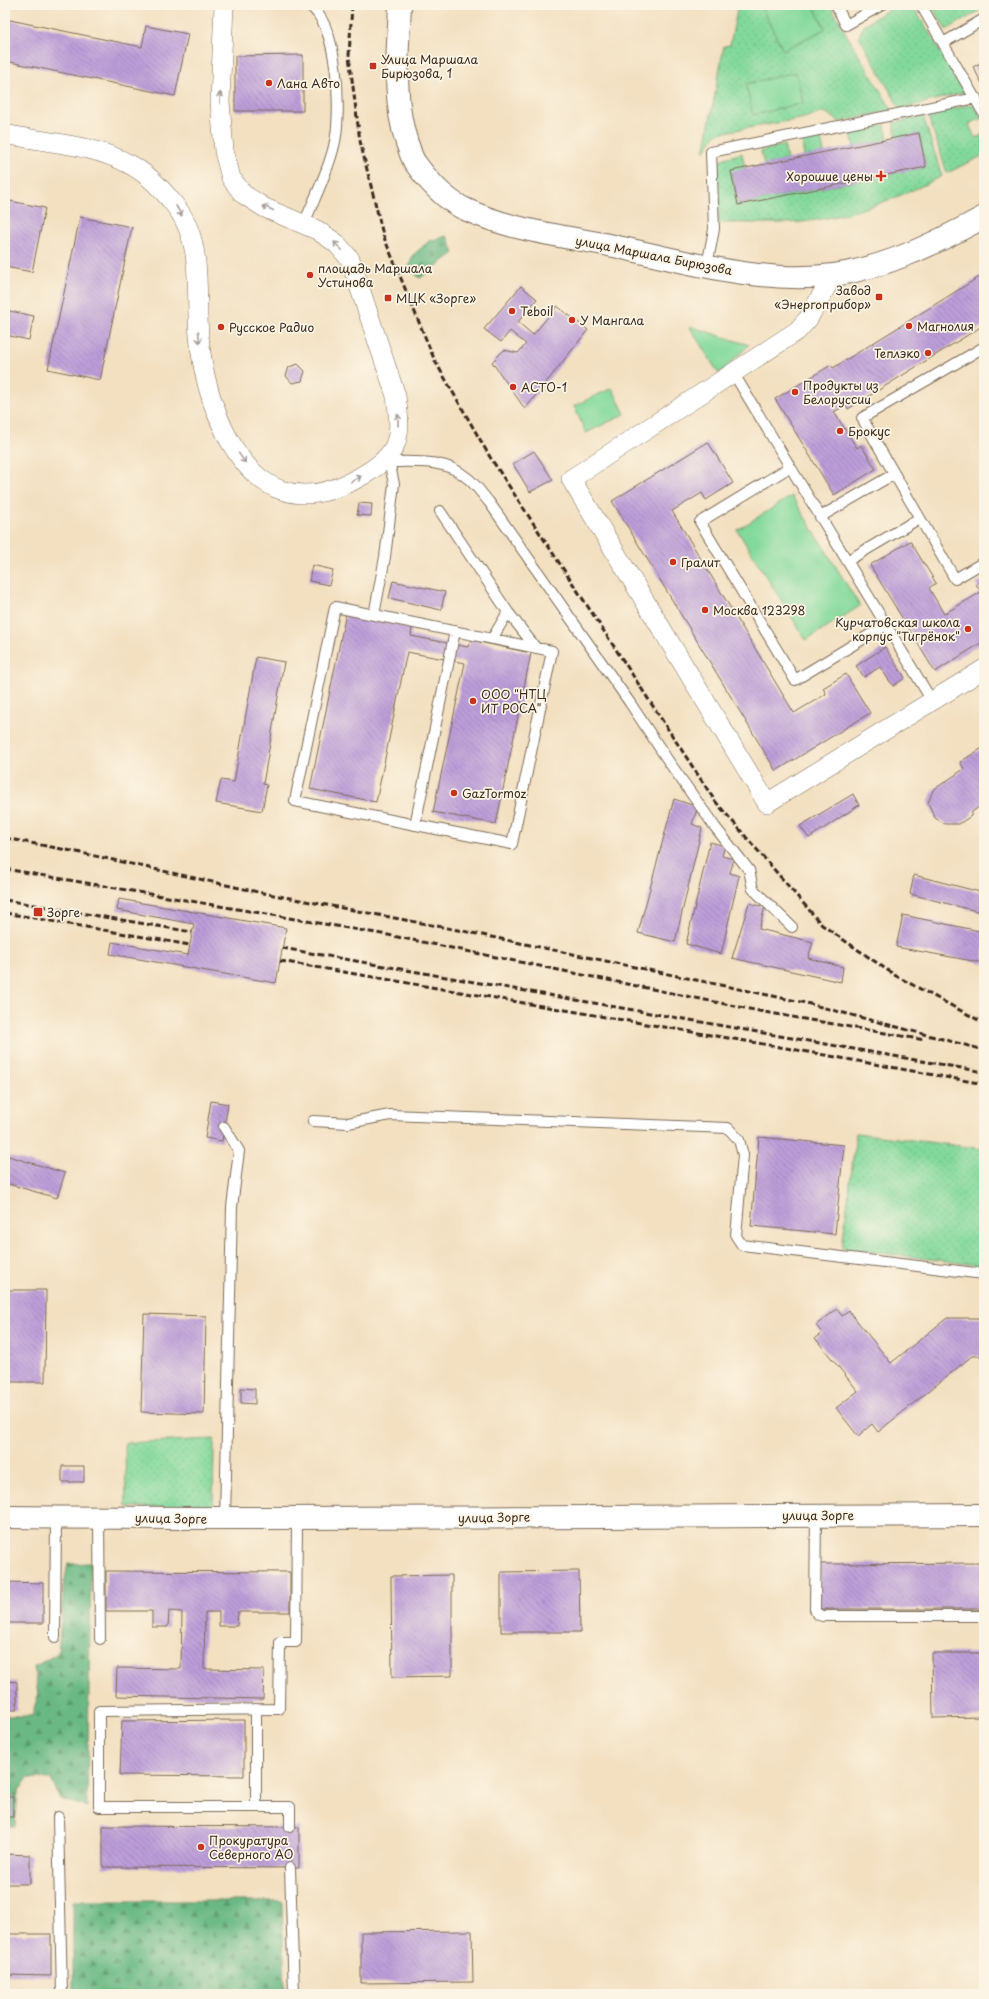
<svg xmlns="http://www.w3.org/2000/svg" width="989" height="1999" viewBox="0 0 989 1999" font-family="'Playpen Sans',sans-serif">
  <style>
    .grass { fill: url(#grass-dots); stroke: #5f825d }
    .forest { fill: url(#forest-firs); stroke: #527251 }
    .green { fill: #83d99c; stroke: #5f825d }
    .building { fill: url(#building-back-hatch) }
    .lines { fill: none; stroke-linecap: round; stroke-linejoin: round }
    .service-casing { stroke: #7b6a57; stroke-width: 12 }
    .minor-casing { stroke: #7b6a57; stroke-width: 20 }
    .tertiary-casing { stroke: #7b6a57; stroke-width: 24 }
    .service { stroke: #fff; stroke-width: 10 }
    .minor { stroke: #fff; stroke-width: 19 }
    .tertiary { stroke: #fff; stroke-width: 22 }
    .rail { stroke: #3b2a1e; stroke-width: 3; stroke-dasharray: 6 3; stroke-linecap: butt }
    .oneway { stroke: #a79f9a }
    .poi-dot { fill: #c8321e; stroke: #fcf5e5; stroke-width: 1.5 }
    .labels { text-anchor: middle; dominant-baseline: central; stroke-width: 3.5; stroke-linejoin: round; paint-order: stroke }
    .poi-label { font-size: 12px; fill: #3b2a1e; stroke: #fcf5e5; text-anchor: start }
    .street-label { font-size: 12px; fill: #3b2a1e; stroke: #fcf5e5 }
  </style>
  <defs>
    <pattern id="grass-dots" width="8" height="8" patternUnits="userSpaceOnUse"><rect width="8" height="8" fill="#83d99c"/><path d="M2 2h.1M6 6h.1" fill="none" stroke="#72ba86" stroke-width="1.8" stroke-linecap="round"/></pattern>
    <pattern id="forest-firs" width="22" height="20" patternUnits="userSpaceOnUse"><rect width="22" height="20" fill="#6ab984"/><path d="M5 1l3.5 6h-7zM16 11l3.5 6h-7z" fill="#58976b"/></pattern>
    <pattern id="building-back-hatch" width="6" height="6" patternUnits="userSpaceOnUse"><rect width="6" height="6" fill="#bc9ed9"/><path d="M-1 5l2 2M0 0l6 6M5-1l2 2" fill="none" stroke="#9a81af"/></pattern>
  </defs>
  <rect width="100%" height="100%" fill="#fcf5e5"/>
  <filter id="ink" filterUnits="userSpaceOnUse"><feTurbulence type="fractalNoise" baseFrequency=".025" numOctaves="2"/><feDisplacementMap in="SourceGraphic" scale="8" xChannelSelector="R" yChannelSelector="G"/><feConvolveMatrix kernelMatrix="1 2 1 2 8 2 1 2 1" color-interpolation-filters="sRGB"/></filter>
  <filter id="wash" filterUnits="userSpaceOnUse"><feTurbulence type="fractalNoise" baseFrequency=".012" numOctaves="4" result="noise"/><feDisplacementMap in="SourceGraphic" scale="16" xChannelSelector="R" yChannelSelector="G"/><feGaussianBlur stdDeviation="0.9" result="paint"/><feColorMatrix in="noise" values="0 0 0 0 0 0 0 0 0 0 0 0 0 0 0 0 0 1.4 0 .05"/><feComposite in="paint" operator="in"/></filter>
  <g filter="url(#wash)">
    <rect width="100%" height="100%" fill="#f2e0c1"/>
    <path class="grass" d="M738,5h92l22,39 40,66 -52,12 -15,-10 -25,7 -82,14 -5,5 -9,14 20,-106 6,-1z
      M896,5l17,1 52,86 -65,17 -41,-73 5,-11z
      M931,5h53v3l-38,22z
      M973,104l9,14 -13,6 6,14 9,-4v21l-37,18 -19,-58z
      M923,116l19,60c-41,21 -85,38 -132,45 -28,4 -62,1 -91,2l-4,-51 1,-8 9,-6 17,-5 3,16 -14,3 7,33 188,-38 -7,-33 -22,4 -4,-15z
      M885,125l3,15 -34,7 -3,-15z
      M821,138l3,15 -20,4 -2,-16z
      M784,145l3,15 -23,5 -3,-14z
      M856,1133l128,16v117l-142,-18z
      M214,1439l-1,69 -87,-1 -1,-64z"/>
    <path class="forest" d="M447,236l7,17 -34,25 -11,-9 3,-13 17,-15z
      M91,1563l-4,244 -27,-8 -9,-20 -23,-1 -10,14 -3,34 -10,-1v-109h27l6,-21 -4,-28 24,-14 6,-69 4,-20z
      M73,1901h209l3,93h-212z"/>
    <path class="green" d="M760,5h53l12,24 -42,21z
      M796,72l7,31 -50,12 -7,-31z
      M689,326l60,19 -30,29z
      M612,388l13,26 -39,19 -12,-27z
      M792,496l68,110 -54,34 -69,-110z"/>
    <g id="blocks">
      <path class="building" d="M5,19l137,28 4,-21 42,8 -13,62 -170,-35z
        M303,55v56h-68v-55z
        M984,61v26l-11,-20z
        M919,133l7,34 -188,38 -7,-34z
        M5,200l40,8 -13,64 -27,-5z
        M80,217l52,10 -32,153 -52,-11z
        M984,274v51l-136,84 -2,-4 -12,7 23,36 4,-3 15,24 -42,26 -59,-96 56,-34 2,3z
        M521,286l16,13 -19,23 15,13 24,-29 31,24 -63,79 -33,-47 12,-12 14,3 8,-9 -16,-13 -9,11 -17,-13z
        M5,310l29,6 -5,24 -24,-5z
        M298,364l7,7 -3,10 -10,2 -6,-7 3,-9z
        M708,442l25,41 -27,17 -4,-7 -30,18 122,202 32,-19 -3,-6 23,-14 24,39 -94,58 -164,-270z
        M534,451l19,29 -23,12 -17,-28z
        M359,503l13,1 -1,12 -14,-1z
        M910,541l26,42 -7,5 15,26 37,-22 -5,-8 8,-5v62l-49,31 -65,-107z
        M312,565l21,5 -4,15 -20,-4z
        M393,581l52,11 -4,18 -52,-12z
        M346,613l66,14 -1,9 57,11 2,-7 61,13 -35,171 -63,-12 32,-149 -58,-11 -31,150 -66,-13z
        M885,647l20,31 -12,8 -13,-19 -16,10 -8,-11z
        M256,657l28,5 -21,122 4,1 -5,26 -46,-8 5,-23 13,2z
        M984,747v56l-12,9 -1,4 -12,8h-14l-10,-6 -7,-15 5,-13 31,-21 -4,-7z
        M853,794l6,11 -50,33 -9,-12z
        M674,799l24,8 -6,17 10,4 -27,114 -37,-9z
        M710,842l15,4 -3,10 12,3 -4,14 9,3 -18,78 -35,-10z
        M914,875l70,18v20l-74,-19z
        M119,899l167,29 -10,55 -166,-29 2,-12 76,13 6,-31 -77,-14z
        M749,903l16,4 -6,22 54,13 -5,16 35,9 -2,15 -109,-24z
        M903,915l81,17v31l-88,-16z
        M211,1101l17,3 -6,37 -17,-3z
        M759,1137l85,8 -9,89 -84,-8z
        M5,1155l60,18 -8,25 -52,-15z
        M5,1290h41l-1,92h-40z
        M837,1309l5,7 7,-5 42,52 56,-45h37v38h-12l-94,76 -6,-8 -14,12 -22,-28 22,-17 -43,-53 7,-5 -6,-8z
        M144,1314l62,2 -2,98 -63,-2z
        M241,1388l14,1v15l-14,-1z
        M62,1466h22v16h-22z
        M984,1563v46h-165l1,-45z
        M106,1571l184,1v40h-52l-1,14h-18v-14h-14l-1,57 60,1 -1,29 -147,-3 1,-28 64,1 1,-57 -13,-1 -1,16h-16v-16h-46z
        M579,1571l1,61h-79v-60z
        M452,1575v101l-60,1 -1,-101z
        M5,1582l38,1v40h-38z
        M932,1653h50l1,64 -50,1z
        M5,1681l12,1v28h-12z
        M244,1720v56l-124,-1 2,-54z
        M5,1797h8v20h-8z
        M103,1826l196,1v41l-196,-1z
        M5,1854l25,1v29h-25z
        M472,1931l1,51 -112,1v-51z
        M5,1934h46v42l-46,-1z"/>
    </g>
  </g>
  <g filter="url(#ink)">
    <use href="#blocks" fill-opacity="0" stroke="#7b6a57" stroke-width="1"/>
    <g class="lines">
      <defs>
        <path id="service" d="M836,5l10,20 36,-20
          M921,5l63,109
          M943,43l41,-24
          M304,224c10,-25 24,-52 30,-78 8,-30 5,-125 -26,-141
          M707,266l7,-37 -3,-77 265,-54
          M984,347l-122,71 93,161 29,-17
          M734,374l198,327
          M389,462c26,0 56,-3 77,15 9,6 16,17 23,25l141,201 39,59 46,65 34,43 4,19 39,38
          M790,467l-90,55 95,158 91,-55
          M440,511l68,101 28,36
          M820,517l74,-43
          M847,561l73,-43
          M335,607l217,44 -40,193 -217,-43z
          M374,615l11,-58 9,-73 -6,-28
          M492,639l16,-27
          M415,825l40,-194
          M313,1121l35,2 42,-8 338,13 11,12 4,15 -7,81 6,9 242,29
          M224,1127l15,24 -7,56 -7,312
          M816,1516l-1,93 2,5 5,2h162
          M99,1518l1,121
          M55,1637l1,-119
          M256,1807v-98
          M58,1817l4,177
          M290,1827v-20h-191v-96l180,-2 1,-67h16l1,-123
          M290,1868l4,126"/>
        <path id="minor" d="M5,134c41,9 87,10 124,30 18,9 32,24 44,39 32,37 22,89 26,133 3,34 12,69 28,100 30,57 73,74 131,42 13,-7 29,-17 36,-31 8,-16 4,-35 2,-51l-46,-137 -14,-16 -19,-13 -52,-22 -22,-14 -12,-16 -7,-27 -4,-49 4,-97
          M833,275l-25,44 -11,12 -226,148 196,324 217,-134"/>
        <path id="tertiary" d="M400,5c-2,46 -8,93 7,138 3,7 4,15 9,21 13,18 30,37 51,46 44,20 94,26 142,35 71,15 152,40 225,30 54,-8 102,-32 150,-58
          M5,1517c326,3 653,-1 979,-2"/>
      </defs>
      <use href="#service" class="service-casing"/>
      <use href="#minor" class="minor-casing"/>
      <use href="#tertiary" class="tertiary-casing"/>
      <use href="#service" class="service"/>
      <use href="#minor" class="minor"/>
      <use href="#tertiary" class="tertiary"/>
      <path class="rail" d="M352,5l-3,51 11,85 23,94 52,126 55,96 225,344 107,124 74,51 88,47
        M5,838l72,14 181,40 205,39 343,72 178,47
        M5,869l383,66 376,77 161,28
        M5,900l187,32
        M5,913l185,32
        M282,948l702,124
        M280,961l506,87 198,36"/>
    </g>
    <defs><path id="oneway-shaft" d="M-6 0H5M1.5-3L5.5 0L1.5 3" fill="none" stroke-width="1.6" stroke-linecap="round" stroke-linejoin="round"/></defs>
    <g class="oneway">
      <use href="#oneway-shaft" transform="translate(220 98) rotate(-89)"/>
      <use href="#oneway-shaft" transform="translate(268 208) rotate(-156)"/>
      <use href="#oneway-shaft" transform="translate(179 211) rotate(61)"/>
      <use href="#oneway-shaft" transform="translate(338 246) rotate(-135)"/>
      <use href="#oneway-shaft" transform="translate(199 337) rotate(84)"/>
      <use href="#oneway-shaft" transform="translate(398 420) rotate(-90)"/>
      <use href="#oneway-shaft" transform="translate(242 458) rotate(55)"/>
      <use href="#oneway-shaft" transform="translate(356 479) rotate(-29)"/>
    </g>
  </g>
  <g class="poi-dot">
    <rect x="369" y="62" width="8" height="8" rx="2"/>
    <circle cx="269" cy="83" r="4"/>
    <path d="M879 170h4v4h4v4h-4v4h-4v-4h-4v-4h4z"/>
    <circle cx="310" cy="275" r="4"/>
    <rect x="875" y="293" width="8" height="8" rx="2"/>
    <rect x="384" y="294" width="8" height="8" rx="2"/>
    <circle cx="512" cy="311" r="4"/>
    <circle cx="572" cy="320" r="4"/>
    <circle cx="909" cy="326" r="4"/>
    <circle cx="221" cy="327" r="4"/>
    <circle cx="928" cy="353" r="4"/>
    <circle cx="513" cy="387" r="4"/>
    <circle cx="795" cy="392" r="4"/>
    <circle cx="840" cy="431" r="4"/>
    <circle cx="673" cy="562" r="4"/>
    <circle cx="705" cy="610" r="4"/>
    <circle cx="968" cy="629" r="4"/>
    <circle cx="473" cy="701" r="4"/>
    <circle cx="454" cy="793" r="4"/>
    <rect x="33" y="907" width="10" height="10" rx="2"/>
    <circle cx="201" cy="1847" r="4"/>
  </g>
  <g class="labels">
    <g class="poi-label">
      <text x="381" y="59">Улица Маршала<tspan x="381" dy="14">Бирюзова, 1</tspan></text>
      <text x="277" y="83">Лана Авто</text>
      <text x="873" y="176" text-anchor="end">Хорошие цены</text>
      <text x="318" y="268">площадь Маршала<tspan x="318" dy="14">Устинова</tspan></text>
      <text x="871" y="290" text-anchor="end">Завод<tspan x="871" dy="14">«Энергоприбор»</tspan></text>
      <text x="396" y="298">МЦК «Зорге»</text>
      <text x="520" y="311">Teboil</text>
      <text x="580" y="320">У Мангала</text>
      <text x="917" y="326">Магнолия</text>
      <text x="229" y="327">Русское Радио</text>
      <text x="920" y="353" text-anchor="end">Теплэко</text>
      <text x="803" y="385">Продукты из<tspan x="803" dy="14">Белоруссии</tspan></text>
      <text x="521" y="387">АСТО-1</text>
      <text x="848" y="431">Брокус</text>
      <text x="681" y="562">Гралит</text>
      <text x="713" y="610">Москва 123298</text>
      <text x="960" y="622" text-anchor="end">Курчатовская школа<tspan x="960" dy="14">корпус "Тигрёнок"</tspan></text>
      <text x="481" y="694">ООО "НТЦ<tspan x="481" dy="14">ИТ РОСА"</tspan></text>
      <text x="462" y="793">GazTormoz</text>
      <text x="47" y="912">Зорге</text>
      <text x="209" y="1840">Прокуратура<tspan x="209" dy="14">Северного АО</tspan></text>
    </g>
    <g class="street-label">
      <text transform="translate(654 255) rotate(11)">улица Маршала Бирюзова</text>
      <text x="818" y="1515">улица Зорге</text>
      <text transform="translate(494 1517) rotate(-1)">улица Зорге</text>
      <text transform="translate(171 1518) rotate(1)">улица Зорге</text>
    </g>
  </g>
  <rect width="989" height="1999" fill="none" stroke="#fcf5e5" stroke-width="20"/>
</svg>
